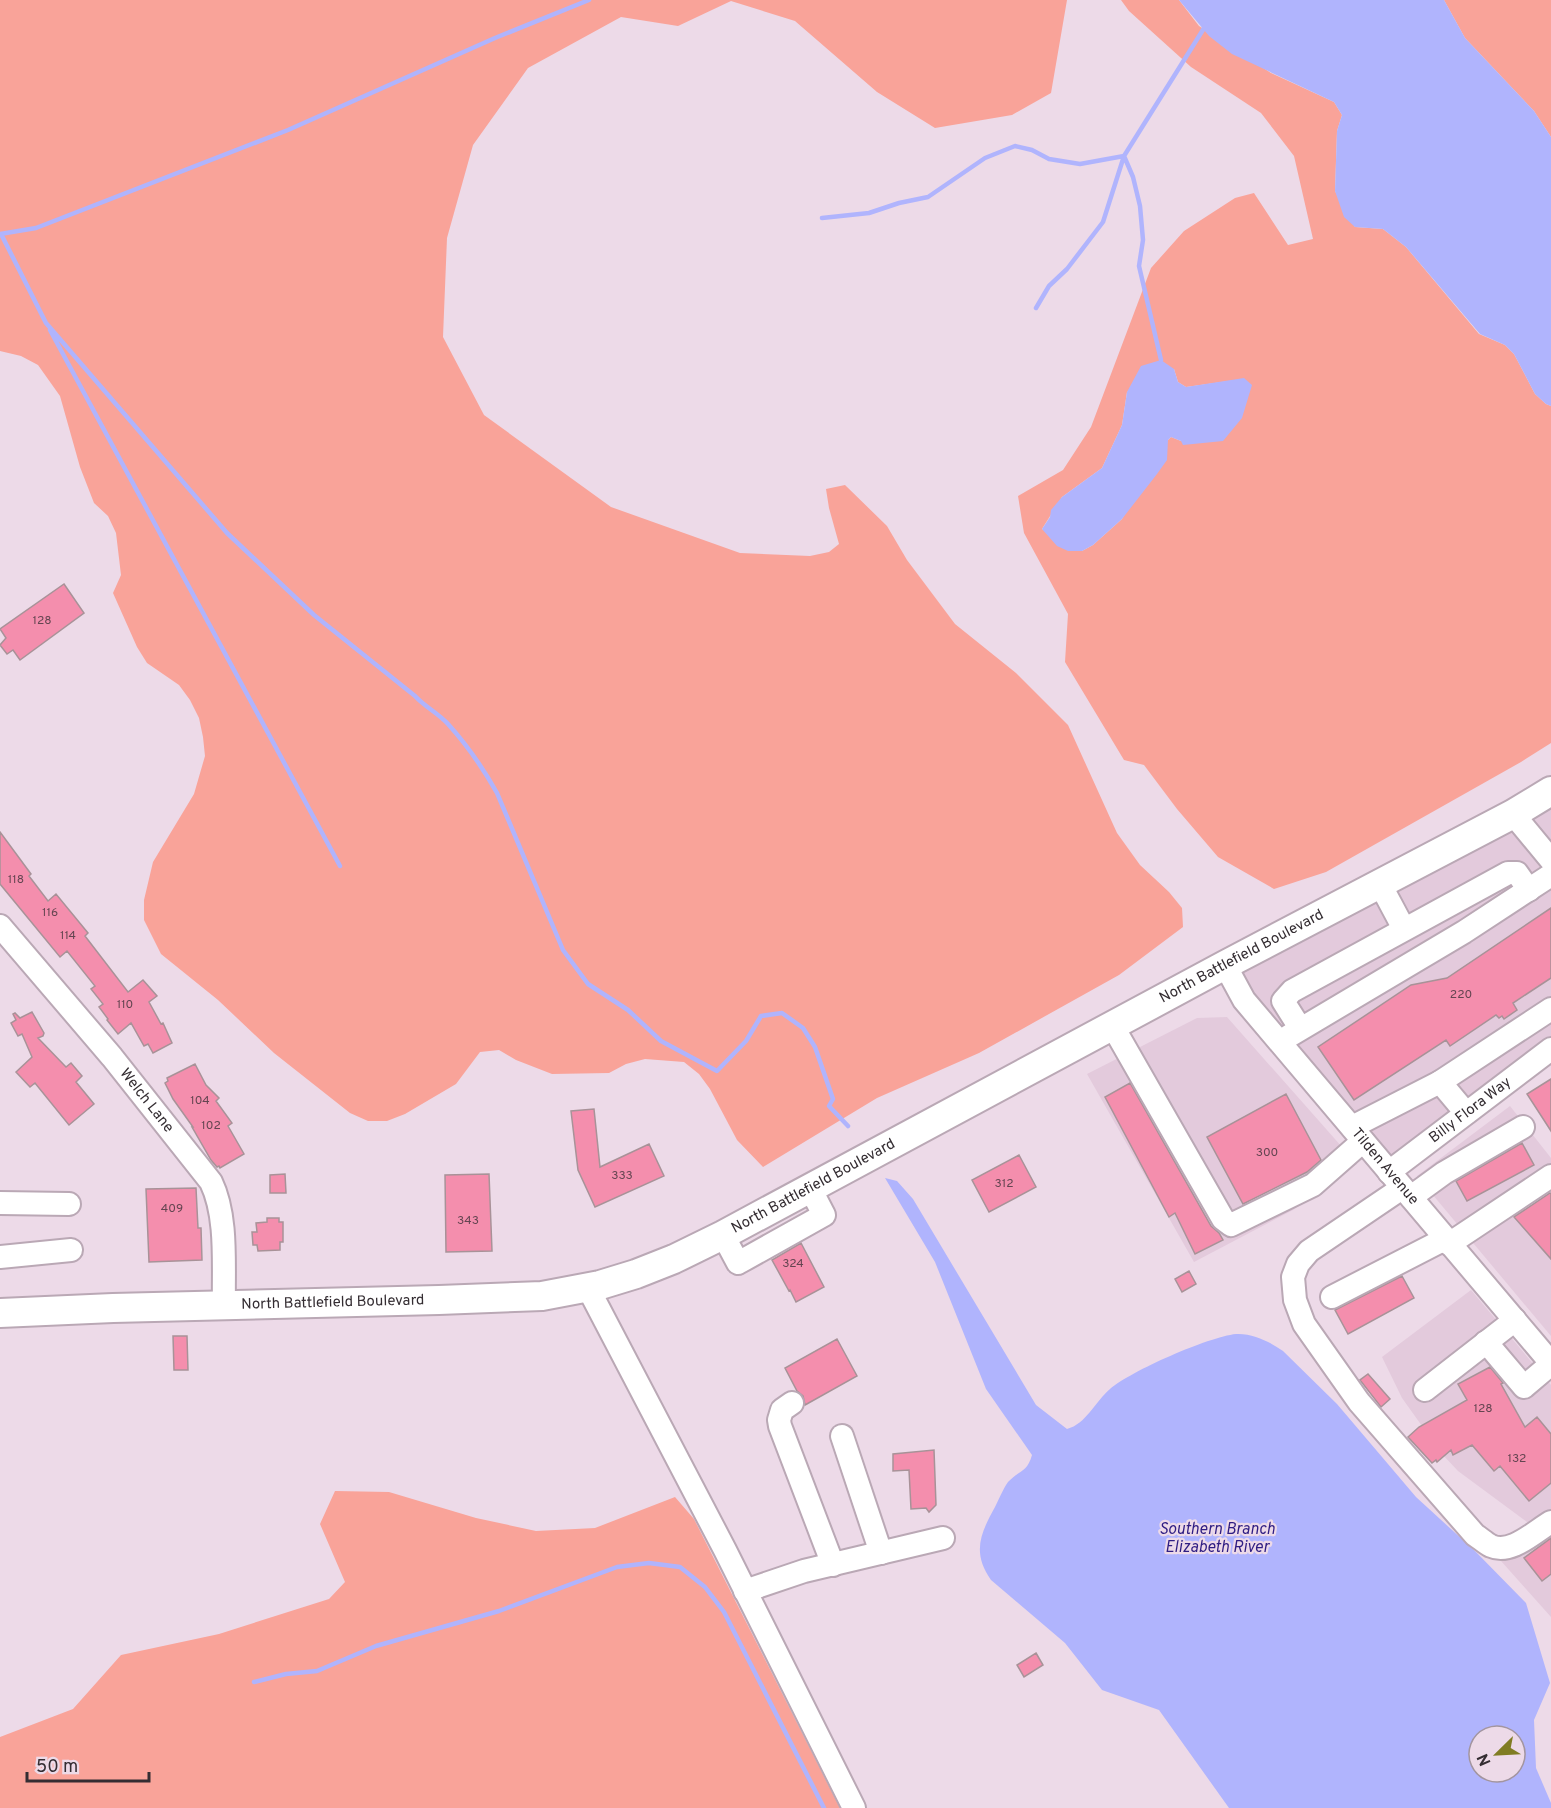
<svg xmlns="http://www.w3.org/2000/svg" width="1551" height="1808" viewBox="0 0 1551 1808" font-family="Overpass,sans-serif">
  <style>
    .built { fill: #e3cadc }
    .green { fill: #f9a399; fill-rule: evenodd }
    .water { fill: #b0b4fd; fill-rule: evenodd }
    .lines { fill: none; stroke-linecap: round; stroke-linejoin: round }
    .stream { stroke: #b0b4fd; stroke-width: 4.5 }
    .building { fill: #f48ead; stroke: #a89298; stroke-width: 1.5 }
    .minor-casing { stroke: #baa8b5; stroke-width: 26 }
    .major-casing { stroke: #baa8b5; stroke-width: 32 }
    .minor { stroke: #fff; stroke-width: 22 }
    .major { stroke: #fff; stroke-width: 28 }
    .labels { text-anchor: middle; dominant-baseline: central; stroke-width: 4.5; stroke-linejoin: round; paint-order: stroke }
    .number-label { font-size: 12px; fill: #644551 }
    .street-label { font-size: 15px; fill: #342d32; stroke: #eddae8 }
    .water-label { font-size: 16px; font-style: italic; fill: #2f1d83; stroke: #eddae8 }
  </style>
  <rect width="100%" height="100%" fill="#eddae8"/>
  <path class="built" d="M1551,791v258l-162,123 -164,-207z
    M1227,1017l130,147 -64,46 -99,52 -107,-188 110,-56z
    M1510,1106l41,52v178l-134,-160z
    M1471,1290l80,95v232l-58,-65 38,-27 -73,-54 -16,-17 -40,-56 -20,-41z"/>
  <path class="green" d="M0,0h1067l-16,93 -39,22 -77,13 -58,-36 -82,-71 -64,-20 -53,25 -57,-9 -93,51 -55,77 -26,93 -4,99 41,78 127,92 129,46 70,3 19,-4 10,-8 -10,-36 -3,-19 19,-4 42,41 20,34 48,64 61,49 52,52 49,108 23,32 29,27 13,16 1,19 -64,48 -140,78 -102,45 -114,69 -26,-27 -27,-51 -11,-15 -15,-12 -39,-3 -19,5 -17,9 -57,1 -36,-14 -17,-10 -19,2 -24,32 -51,30 -18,7h-19l-18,-8 -76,-60 -56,-53 -57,-46 -17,-34v-20l9,-38 41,-68 11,-38 -2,-19 -4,-19 -9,-18 -11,-15 -32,-22 -10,-16 -24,-54 8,-18 -5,-42 -8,-17 -14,-13 -14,-36 -20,-71 -22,-31 -17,-9 -21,-5z
    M1121,0h58l20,26 72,47 63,29 8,13 -5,16 -2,60 20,36 28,2 23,18 73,87 26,11 9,9 21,40 11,10 5,2v337l-30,19 -195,110 -52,17 -56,-32 -41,-48 -33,-44 -20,-5 -59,-98 3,-48 -44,-81 -6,-37 45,-26 28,-43 60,-159 33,-37 51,-33 19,-5 34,52 25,-6 -19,-83 -33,-43 -70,-46 -62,-56zM1174,369l4,13 8,5 58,-8 -63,62 -10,-4 -3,3 -46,79 -29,26 -11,6 -40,-22 20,-32 40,-29 20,-43 5,-33z
    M1444,0h107v137l-17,-26 -69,-73z
    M335,1491l54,1 87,26 60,13 59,-3 80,-31 19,22 146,289h-840v-71l73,-28 48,-54 98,-21 110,-35 16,-17 -25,-58z"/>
  <path class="water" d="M1179,0h265l21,38 69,73 17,26v269l-5,-2 -11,-10 -21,-40 -9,-9 -25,-11 -74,-87 -23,-18 -28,-2 -11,-10 -9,-26 2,-60 5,-16 -8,-13 -102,-48 -23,-18z
    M1161,360l13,9 4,13 8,5 58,-9 8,7 -10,33 -19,23 -40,4 -2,-4 -10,-4 -3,3 -1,20 -10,14 -35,45 -29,26 -11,6h-14l-11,-5 -15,-17 8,-12 1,-7 11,-13 40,-29 20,-43 5,-33 14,-26z
    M885,1178l12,3 16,18 123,206 31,24c19,-5 28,-27 43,-40 21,-18 98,-52 126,-55 17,-1 34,8 47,17l54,53 79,93 59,54 51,52 24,80 -16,37 2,48 15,35v5h-322l-70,-98 -57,-20 -37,-47 -74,-63c-19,-27 -11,-46 4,-73 4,-8 8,-18 13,-25 11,-12 19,-9 24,-27l-46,-66 -51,-127zM1479,1736h36v36h-36z"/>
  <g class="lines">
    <path class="stream" d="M1124,156l9,21 7,29 3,34 -4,26 22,94
      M822,218l47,-5 30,-10 29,-6 57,-39 30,-12 17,4 17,9 31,5 44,-8
      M0,234l36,-6 252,-98 207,-92 94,-38
      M1,234l45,89
      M1036,308l13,-22 18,-17 36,-47 21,-66 82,-131
      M46,323l181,210 87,82 101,81c10,11 23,17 33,28 19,21 35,44 49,69l66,157 25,34 40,26 33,31 56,30 29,-30 15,-25 21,-3 21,15 12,19 18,52 -4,7 19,20
      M50,330l290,536
      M254,1682l32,-8 31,-3 59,-25 123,-35 118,-44 32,-4 31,4 25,20 19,25 100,196"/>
  </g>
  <path class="building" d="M64,584l20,29 -64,47 -7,-10 -6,4 -7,-9 6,-7 -6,-9z
    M0,832l31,42 -2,2 19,25 8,-7 32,39 -3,3 43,56 15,-12 14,16 -8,6 12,22 2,-1 9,20 -19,10 -5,-9 -4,2 -13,-23 -13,11 -11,-14 1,-1 -9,-12 4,-3 -12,-15 4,-3 -28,-35 -7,6 -60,-73z
    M1551,908v70l-38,25 4,7 -13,9 -2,-3 -3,2 -3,-3 -46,31 -4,-6 -92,60 -36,-53 93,-62 36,-7z
    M32,1012l12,21 -1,3 -5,2 28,29 5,-4 11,13 -6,6 18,22 -25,21 -34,-42 -5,4 -14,-15 16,-15 -10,-23 -4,2 -7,-13 5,-3 -3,-6 2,-1 5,5z
    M195,1064l11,21 13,13 -3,3 16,22 -4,3 16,28 -24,14 -1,-2 -2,1 -6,-7 -19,-33h1l-20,-28 -8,-16 3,-2 -1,-3z
    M1551,1079v52l-24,-37z
    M1130,1083l81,143 8,7 4,7 -28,14 -20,-41 -6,4 -64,-120z
    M1286,1094l35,66 -14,12 -64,32 -36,-67z
    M594,1109l6,58 49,-23 15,32 -69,31 -17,-37 -7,-59z
    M1522,1143l12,22 -67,36 -11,-20z
    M1019,1155l17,32 -47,25 -17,-32z
    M285,1174l1,19h-16v-18z
    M489,1174l3,77 -46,1 -1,-77z
    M196,1188l2,40h3l1,32 -53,2 -3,-73z
    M1550,1193l1,1v65l-37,-42z
    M267,1218h12v4h4v20h-3v8l-22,1 -1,-6h-4l-1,-13h5l-1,-9 11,-1z
    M801,1243l23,44 -28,15 -6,-12 -1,1 -17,-31z
    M1189,1271l7,13 -14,8 -7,-13z
    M1402,1276l12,22 -66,36 -13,-24z
    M173,1336h14l1,34h-14z
    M837,1339l20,37 -52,29 -2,-9 -6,-5 -12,-23z
    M1490,1367l13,16 -2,1 24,43 12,-10 14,17v49l-22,18 -29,-35 -6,5 -22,-26 -19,10 -2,-5 -14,12 -1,-2 -4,3 -24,-26 11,-10 48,-27 -9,-16z
    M1368,1374l22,25 -9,8 -21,-27z
    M934,1450l2,55 -7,7 -3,-4 -15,1 -2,-39 -16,1v-17z
    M1551,1538v36l-9,7 -18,-23z
    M1036,1653l7,12 -19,12 -7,-12z"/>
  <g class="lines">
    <defs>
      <g id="minor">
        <path d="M1513,814l38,46"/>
        <path d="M1380,884l24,45"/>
        <path id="s1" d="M0,926l112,131 99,125c17,35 12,85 13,123"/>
        <path id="s2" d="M1225,965l19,35 307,363"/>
        <path d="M1112,1025l111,194 8,6 82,-40 50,-44"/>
        <path d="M1300,1028l-17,-27 9,-10 216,-118h9l12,17"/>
        <path d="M1289,1036l175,-104 87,-57"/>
        <path d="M1440,1082l111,-73"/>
        <path d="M1352,1127l88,-45 26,31"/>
        <path id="s3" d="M1389,1172l162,-123"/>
        <path d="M1402,1188l-93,63 -11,13 -5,13 2,23 9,24 55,78 116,133c5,3 10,8 16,11 20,9 43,-14 60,-24"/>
        <path d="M1411,1197l33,-24 79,-46"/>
        <path d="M0,1203l69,1"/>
        <path d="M723,1235l15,28 86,-48 -14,-27"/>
        <path d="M1449,1244l102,-68"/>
        <path d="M0,1257l71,-7"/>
        <path d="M588,1288l137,262 129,258"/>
        <path d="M1332,1297l113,-58"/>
        <path d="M1486,1342l38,45 27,-23"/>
        <path d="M1425,1390l90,-70"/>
        <path d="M792,1403l-10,7 -3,10 1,6 53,139"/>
        <path d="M842,1436l39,117"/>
        <path d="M745,1591l59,-20 139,-33"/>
      </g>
      <g id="major">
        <path id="s4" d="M0,1313l113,-5 326,-8 103,-4 58,-11 36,-11 38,-15 49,-24 502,-270 288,-151 38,-23"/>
      </g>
    </defs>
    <use href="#minor" class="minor-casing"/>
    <use href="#major" class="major-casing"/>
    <use href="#minor" class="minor"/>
    <use href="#major" class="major"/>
  </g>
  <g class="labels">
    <g class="number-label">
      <text x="42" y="621">128</text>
      <text x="16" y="880">118</text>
      <text x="50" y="913">116</text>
      <text x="68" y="936">114</text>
      <text x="1461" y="995">220</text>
      <text x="125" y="1005">110</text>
      <text x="200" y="1101">104</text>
      <text x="211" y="1126">102</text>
      <text x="1267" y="1153">300</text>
      <text x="622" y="1176">333</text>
      <text x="1004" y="1184">312</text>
      <text x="172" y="1209">409</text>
      <text x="468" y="1221">343</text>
      <text x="793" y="1264">324</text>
      <text x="1483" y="1409">128</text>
      <text x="1517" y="1459">132</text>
    </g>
    <g class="street-label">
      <text stroke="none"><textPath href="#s4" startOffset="1323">North Battlefield Boulevard</textPath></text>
      <text stroke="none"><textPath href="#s1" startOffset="228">Welch Lane</textPath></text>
      <text stroke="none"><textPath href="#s3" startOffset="102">Billy Flora Way</textPath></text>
      <text stroke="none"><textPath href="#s2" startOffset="258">Tilden Avenue</textPath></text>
      <text stroke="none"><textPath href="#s4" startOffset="837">North Battlefield Boulevard</textPath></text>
      <text stroke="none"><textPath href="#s4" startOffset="333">North Battlefield Boulevard</textPath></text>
    </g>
    <g class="water-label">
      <text x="1217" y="1530">Southern Branch<tspan x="1217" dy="18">Elizabeth River</tspan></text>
    </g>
  </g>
  <g transform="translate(1497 1754) rotate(246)"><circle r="28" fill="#eddae8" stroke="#a3959f" stroke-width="1.5"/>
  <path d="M0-4.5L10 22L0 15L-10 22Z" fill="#807c23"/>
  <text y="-9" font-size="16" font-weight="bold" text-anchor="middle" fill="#342d32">N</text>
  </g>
  <path d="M27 1772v9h122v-9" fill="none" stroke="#342d32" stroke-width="3"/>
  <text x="36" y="1772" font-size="18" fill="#342d32" stroke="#eddae8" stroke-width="4.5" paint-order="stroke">50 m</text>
</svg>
